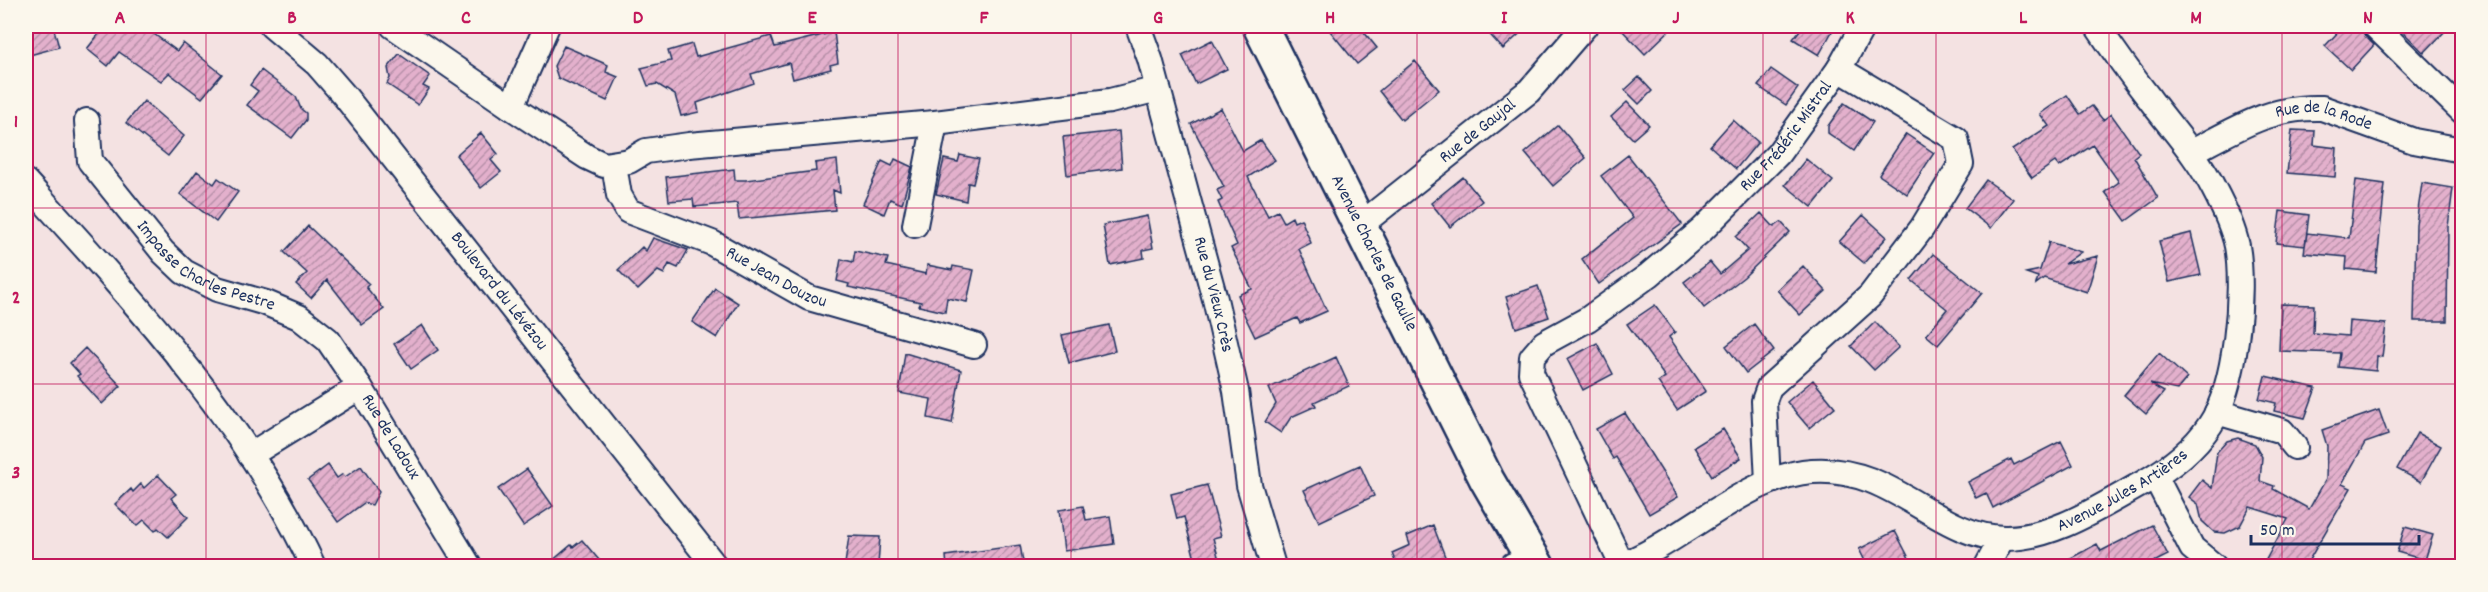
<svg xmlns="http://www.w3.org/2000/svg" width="2488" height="592" viewBox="0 0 2488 592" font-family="Dekko,sans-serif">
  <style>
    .building { fill: url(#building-hatch); stroke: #1b2f5e; stroke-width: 1.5 }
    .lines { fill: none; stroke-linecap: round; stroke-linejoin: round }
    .street-casing { stroke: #1b2f5e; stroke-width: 28 }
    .secondary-casing { stroke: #1b2f5e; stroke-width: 38 }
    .street { stroke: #fbf7ec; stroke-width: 24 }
    .secondary { stroke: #fbf7ec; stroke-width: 33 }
    .grid { fill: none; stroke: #c2185b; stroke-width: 1.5; stroke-opacity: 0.55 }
    .labels { text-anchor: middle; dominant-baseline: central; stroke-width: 5; stroke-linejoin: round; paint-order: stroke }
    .street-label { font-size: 18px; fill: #1b2f5e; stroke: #fbf7ec }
    .neatline { fill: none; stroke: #c2185b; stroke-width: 2 }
    .grid-label { font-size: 20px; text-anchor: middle; font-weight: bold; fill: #c2185b }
  </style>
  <defs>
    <pattern id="building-hatch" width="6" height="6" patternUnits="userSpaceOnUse" patternTransform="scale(1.5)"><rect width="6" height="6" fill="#e3b0cc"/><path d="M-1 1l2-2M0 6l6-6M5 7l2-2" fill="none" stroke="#b790a9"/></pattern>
  </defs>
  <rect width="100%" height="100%" fill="#f4e2e2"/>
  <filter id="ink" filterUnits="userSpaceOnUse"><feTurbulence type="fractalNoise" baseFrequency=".0167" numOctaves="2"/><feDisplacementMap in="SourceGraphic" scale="12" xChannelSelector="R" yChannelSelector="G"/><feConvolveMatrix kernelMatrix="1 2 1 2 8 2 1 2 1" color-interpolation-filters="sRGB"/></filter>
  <g filter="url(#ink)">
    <path class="building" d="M26,26h27l6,21 -33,9z
      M105,26h38l34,25 6,-8 39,31 -20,24 -33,-25 -8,8 -42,-29 -11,14 -21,-17z
      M1326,26h33l18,22 -20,16z
      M1482,26h46l-25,23z
      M1618,26h56l-29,28z
      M1803,26h32l-16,29 -26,-16z
      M2344,26h17l4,10 9,9 -23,25 -26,-24z
      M2397,26h53l-26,27z
      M834,32l4,31 -8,2 1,4 -38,10 -4,-16 -38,11 3,9 -57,20 2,9 -18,4 -6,-21 -18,-11 -9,2 -7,-18 30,-7 -3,-10 24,-7 4,13 75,-21 4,11z
      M1212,40l15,29 -31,15 -14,-29z
      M564,46l44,19 -2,7 12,5 -11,24 -49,-23 -4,-12z
      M399,54l31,22 -7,10 6,3 -11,16 -31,-21 3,-6 -2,-10z
      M1415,61l24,29 -37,30 -23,-29z
      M1771,69l27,19 -12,17 -28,-19z
      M261,70l35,27 5,12 5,4v7l-14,18 -45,-33 11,-14 -8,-6z
      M1639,77l13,14 -13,13 -14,-14z
      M2067,95l13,19 12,-8 11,14 8,-6 28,39 -5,4 24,41 -32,23 -21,-29 14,-10 -26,-37 -34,22 -4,-5 -23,16 -20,-28 37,-24 -9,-12z
      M144,101l40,35 -16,20 -42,-33z
      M1627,102l22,23 -16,14 -22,-22z
      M1844,103l29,19 -19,29 -26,-18v-7z
      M1221,108l22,43 18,-11 14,20 -27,17 20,39 10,-5 6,11 8,-5 2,5 7,-3 10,24 -12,6 28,62 -27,12 -3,-5 -42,19 -14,-29 2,-1 -5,-12 14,-6 -21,-41 6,-3 -19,-43 4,-2 -5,-10 7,-3 -33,-63z
      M1733,120l25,22 -22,27 -26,-23z
      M1558,125l28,33 -33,28 -28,-33z
      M2292,130l23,1 -1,14 23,3 -2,29 -48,-4z
      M1119,131l3,37 -55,7 -4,-38z
      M481,133l17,21 -7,6 10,12 -20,16 -25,-33z
      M1906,134l28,19 -27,41 -28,-19z
      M960,155l19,4 -6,25 -5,-1 -2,18 -30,-7 8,-35 14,3z
      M1628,155l54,69 -83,60 -17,-25 51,-41 -32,-42z
      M895,159l17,8 -10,37 -12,-5 -6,15 -21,-10 19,-43 10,5z
      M1806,159l27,22 -21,26 -27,-22z
      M837,160l3,33 -7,-3 2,20 -96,9 -2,-16 -43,4 -1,-8 -24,2 -3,-24 68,-8 1,11h11l70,-9 -1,-8z
      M197,171l17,13 4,-6 20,14 -22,30 -36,-28z
      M1463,177l19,24 -32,26 -19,-24z
      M1986,180l27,19 -22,29 -26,-20z
      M2356,180l29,4 -9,88 -30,-3 1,-12 -43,-4 3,-20 42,5z
      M2422,183l31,5 -5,39 -1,94h-33l2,-97z
      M2280,211l29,4 -4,31 -29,-3z
      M1761,213l13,14 7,-5 9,10 -46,45 -40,31 -20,-26 26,-20 10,12 28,-24 -12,-13z
      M1863,215l24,22 -23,26 -25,-21z
      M1147,216l6,32 -10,2 1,8 -34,7 -7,-40z
      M308,226l61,58 -3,3 18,22 -22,16 -35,-45 -16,18 -15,-14 11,-11 -23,-21z
      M2191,233l10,42 -32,7 -10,-41z
      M653,238l35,12 -10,18 -9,-4 -5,10 -6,-3 -20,19 -20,-20 24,-23 4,4z
      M2049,242l32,10 -17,12 34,-8 -11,36 -43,-14 -8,6 2,-7 -12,-4 14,-3z
      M855,251l33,7 -2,7 40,9 1,-9 25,5 1,-4 21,4 -7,32 -20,-4 -2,14 -26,-6 2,-4 -73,-15 1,-3 -12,-3 4,-22 12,3z
      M1933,254l49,39 -44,52 -12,-10 21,-26 -36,-29z
      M1803,266l23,25 -26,24 -23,-25z
      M1538,286l11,31 -33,11 -10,-31z
      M715,288l23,15 -21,35 -25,-16z
      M2281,304l33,1 -1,28 35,3 1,-15 37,3 -4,33 -5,-1 -1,15 -38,-4 2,-14 -61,-2z
      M1655,305l20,27 -6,5 37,54 -29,19 -19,-28 7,-5 -38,-53z
      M1875,322l24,25 -25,23 -23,-24z
      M1754,324l20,27 -28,22 -20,-27z
      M422,325l16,25 -27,19 -17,-25z
      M1109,325l6,26 -46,12 -7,-28z
      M1597,343l16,31 -30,16 -16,-31z
      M85,348l36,38 -19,18 -25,-28 3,-2 -10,-11z
      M905,353l56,17 -9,53 -24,-5 3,-19 -32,-6z
      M2159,353l28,25 -10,12 -27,-6 14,8 -18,22 -22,-19z
      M1336,357l13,29 -35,16 2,4 -25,11 -10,16 -16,-11 11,-18 -7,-16z
      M2265,376l51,12 -11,30 -31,-7 2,-8 -17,-4z
      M1813,380l22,27 -26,21 -22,-26z
      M2379,410l9,25 -23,8 -23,41 9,4 -46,79h-43l26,-48 -38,-12 -10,19 -15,7 -11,-1 -12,-11 -4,-17 -9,-7 13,-17 10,8 5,-36 10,-11 11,-3 17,6 7,13 -2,24 14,5 -1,3 36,20 17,-30 1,-33 -5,-16z
      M1625,413l53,84 -29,17 -33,-57 -3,2 -17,-30z
      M1723,429l18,29 -29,18 -18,-29z
      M2417,433l24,13 -20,36 -24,-13z
      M2061,441l12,24 -80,43 -7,-15 -10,5 -8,-16 43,-23 3,6z
      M328,465l9,13 6,-4 2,3 16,-11 18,26 -7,13 -8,-2 -26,19 -30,-42z
      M1360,465l14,31 -55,26 -15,-32z
      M527,469l26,37 -30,20 -25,-37z
      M158,475l18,19 -5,4 17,19 -20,20 -10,-9 -3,3 -11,-11 -7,6 -22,-22 16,-15 2,3 8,-8 3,4z
      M1207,485l14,51 -8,2 8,29h-24l-13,-50 -7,2 -6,-25z
      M1083,506l3,14 24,-4 4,28 -50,7 -5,-41z
      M1433,525l16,42h-52l-5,-14 18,-8 -3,-9z
      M2152,525l16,30 -24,12h-90l43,-23 4,7z
      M2405,527l28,8 -8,25 -28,-8z
      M1895,531l15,29 -11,7h-31l-9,-18z
      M849,536l31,1 -2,28 -33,-1z
      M582,540l23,27h-60l26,-22 2,2z
      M1020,545l4,22h-77l-1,-11z"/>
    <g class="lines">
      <defs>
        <g id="street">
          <path id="s1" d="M272,26l45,38 27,31 371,471"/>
          <path d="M393,26l118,81 76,50 17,8 25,-4 17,-10 43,-6 246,-22 175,-22 48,-12"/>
          <path id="s2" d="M1138,26l12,33 65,240 21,92 13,94 24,81"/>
          <path d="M2375,26l87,85"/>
          <path d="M1839,69l21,-38"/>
          <path d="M511,107l36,-81"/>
          <path id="s3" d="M87,121l3,40 73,91 21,20 33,17 49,14 33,14 29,23 32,47 109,179"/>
          <path id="s4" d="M2192,152c44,-23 78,-46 130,-44l92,33 48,9"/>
          <path id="s5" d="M614,165l5,30 9,16 84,32 97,55 165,47"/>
          <path d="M26,182c106,117 220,239 287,384"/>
          <path d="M915,225l20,-102"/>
          <path id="s6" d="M1359,226l170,-135 56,-65"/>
          <path d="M2217,412l65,19 13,16"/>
          <path d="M250,455l110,-68"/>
          <path d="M2155,476l37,72 22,18"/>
          <path d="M1513,565l1,1"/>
          <path id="s7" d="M1622,565l-91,-192 1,-16 12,-14 44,-24 61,-44 53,-45 76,-76 61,-85 117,70 5,25 -39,64 -52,68 -101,91 -5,14 4,81"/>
          <path id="s8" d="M1618,566c63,-22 127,-90 194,-95 81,-6 124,66 192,67 49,1 97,-32 139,-55 25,-14 51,-34 67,-58 26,-38 35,-134 27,-179 -4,-19 -14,-40 -23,-57 -17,-34 -43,-61 -65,-91 -18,-23 -36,-48 -52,-72"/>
          <path d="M1987,566l15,-28"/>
        </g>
        <g id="secondary">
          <path id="s9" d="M1260,26l227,454 50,86"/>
        </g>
      </defs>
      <use href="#street" class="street-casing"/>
      <use href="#secondary" class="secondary-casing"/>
      <use href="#street" class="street"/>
      <use href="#secondary" class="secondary"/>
    </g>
  </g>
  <path class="grid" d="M206,26v540M379,26v540M552,26v540M725,26v540M898,26v540M1071,26v540M1244,26v540M1417,26v540M1590,26v540M1763,26v540M1936,26v540M2109,26v540M2282,26v540M26,208h2436M26,384h2436"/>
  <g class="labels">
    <g class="street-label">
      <text stroke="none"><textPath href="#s4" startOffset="142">Rue de la Rode</textPath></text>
      <text stroke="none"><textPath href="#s6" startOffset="152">Rue de Gaujal</textPath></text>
      <text stroke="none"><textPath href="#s7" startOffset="568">Rue Frédéric Mistral</textPath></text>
      <text stroke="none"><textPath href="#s9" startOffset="254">Avenue Charles de Gaulle</textPath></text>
      <text stroke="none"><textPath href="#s3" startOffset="201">Impasse Charles Pestre</textPath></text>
      <text stroke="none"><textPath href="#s5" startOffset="212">Rue Jean Douzou</textPath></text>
      <text stroke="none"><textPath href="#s1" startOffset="350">Boulevard du Lévézou</textPath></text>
      <text stroke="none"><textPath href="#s2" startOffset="279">Rue du Vieux Crès</textPath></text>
      <text stroke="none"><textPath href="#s3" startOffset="462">Rue de Ladoux</textPath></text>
      <text stroke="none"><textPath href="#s8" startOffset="554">Avenue Jules Artières</textPath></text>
    </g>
  </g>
  <rect width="2488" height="592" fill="none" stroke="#fbf7ec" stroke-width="66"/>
  <path d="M2251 535v9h168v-9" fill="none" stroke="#1b2f5e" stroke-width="3"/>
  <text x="2260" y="535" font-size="18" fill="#1b2f5e" stroke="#fbf7ec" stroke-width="4.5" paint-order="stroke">50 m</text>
  <rect x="33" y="33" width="2422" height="526" class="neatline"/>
  <g class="grid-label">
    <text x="120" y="23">A</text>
    <text x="292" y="23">B</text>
    <text x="466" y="23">C</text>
    <text x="638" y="23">D</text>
    <text x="812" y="23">E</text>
    <text x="984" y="23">F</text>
    <text x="1158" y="23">G</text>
    <text x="1330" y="23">H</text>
    <text x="1504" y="23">I</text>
    <text x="1676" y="23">J</text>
    <text x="1850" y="23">K</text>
    <text x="2023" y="23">L</text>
    <text x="2196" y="23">M</text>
    <text x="2368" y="23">N</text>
    <text x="16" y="127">1</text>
    <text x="16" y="303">2</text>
    <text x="16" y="478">3</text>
  </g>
</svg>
